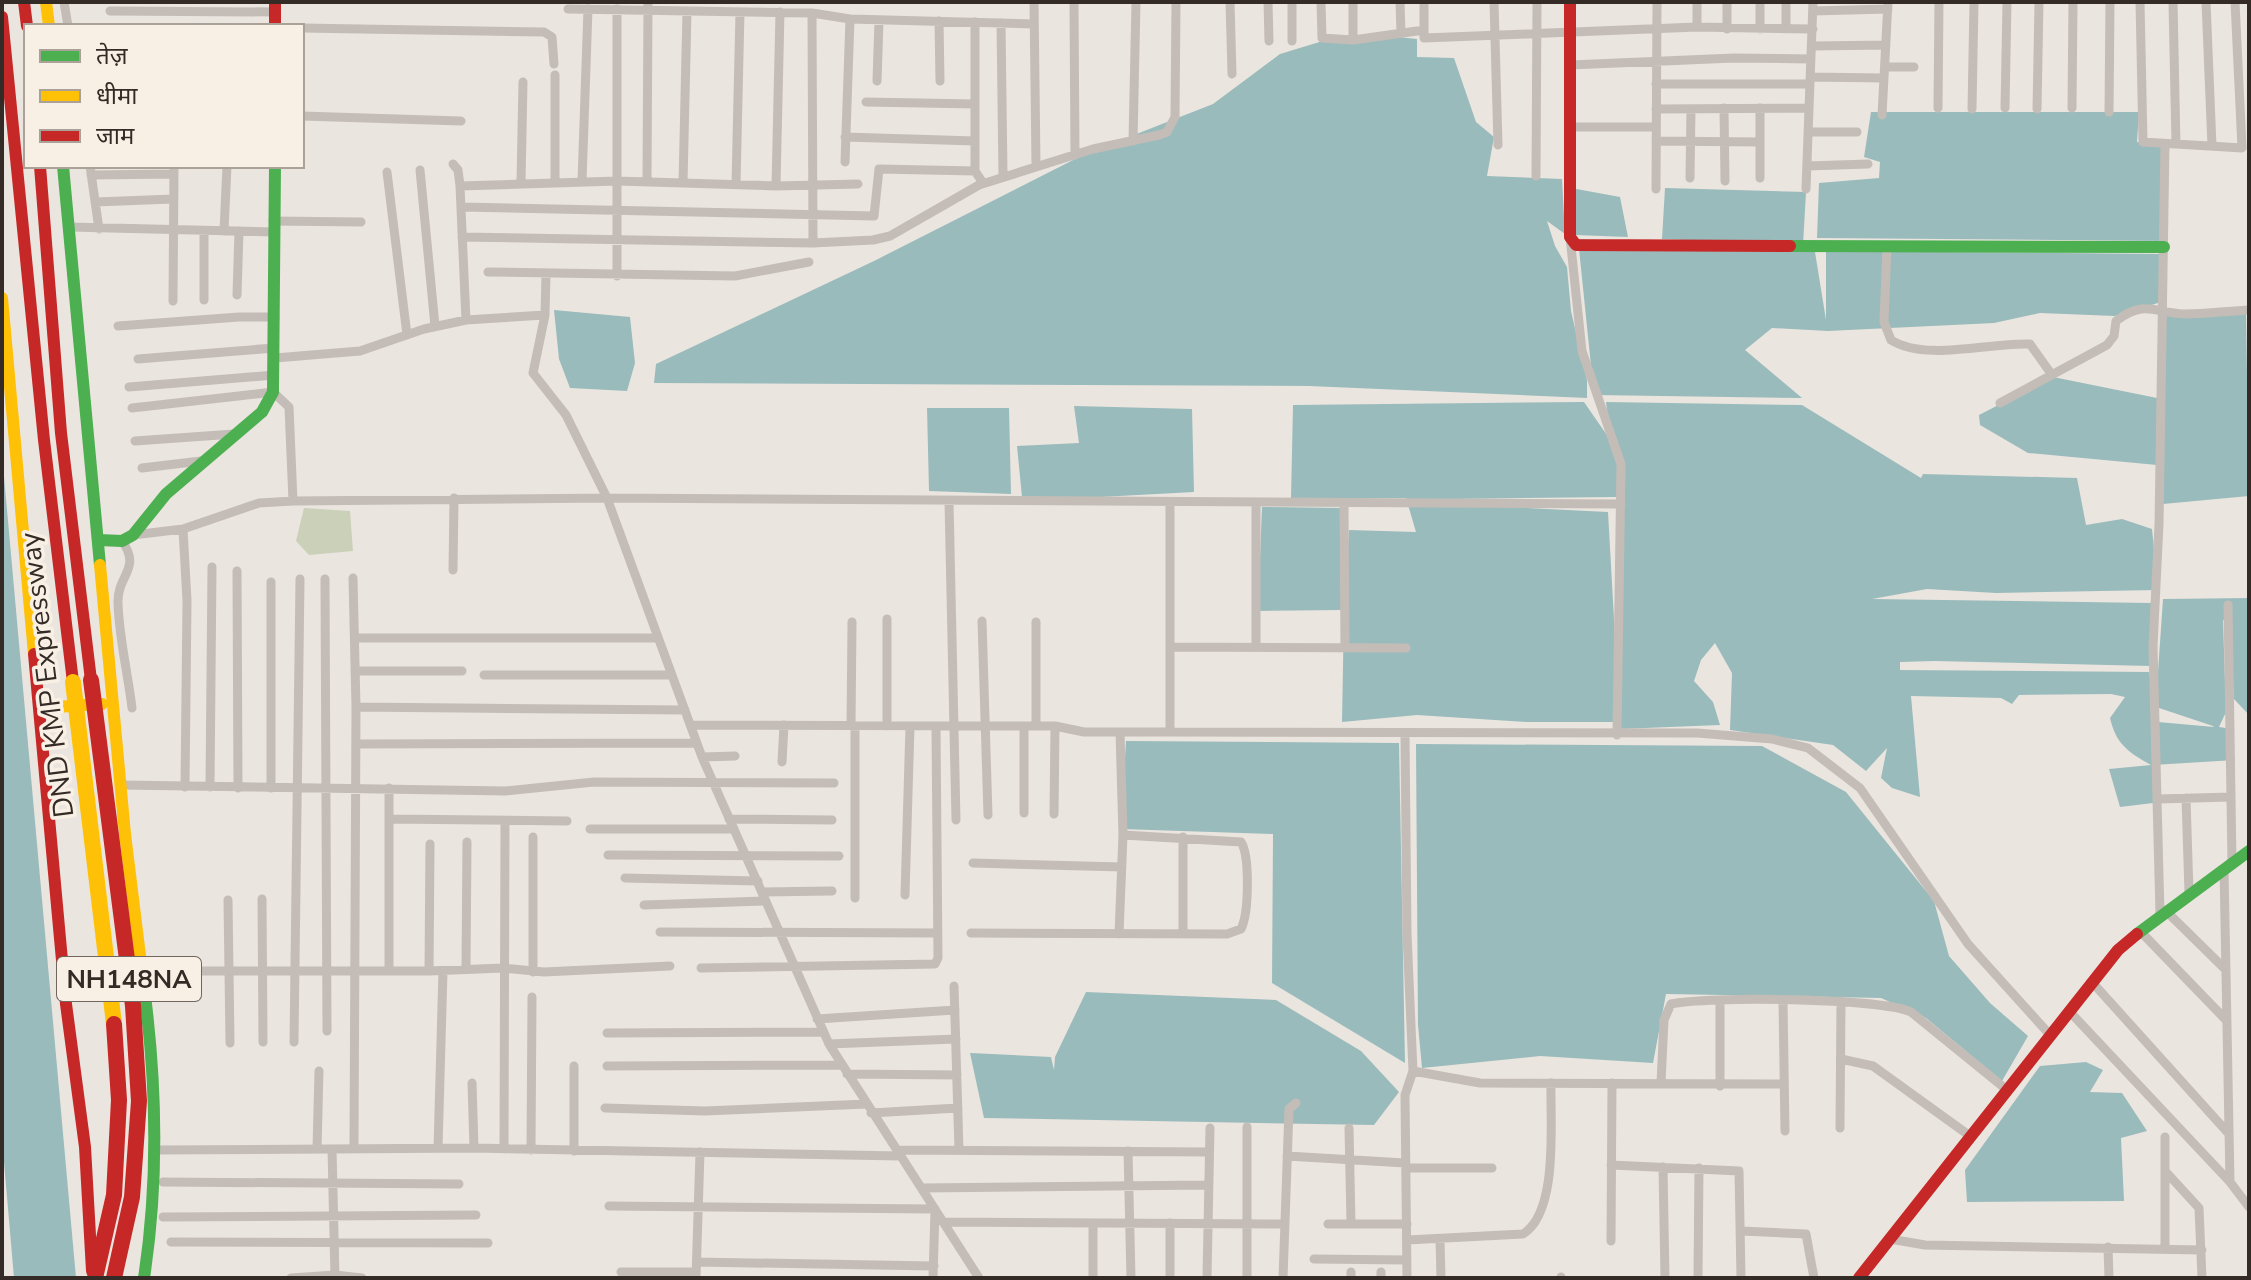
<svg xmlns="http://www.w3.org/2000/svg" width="2251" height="1280" viewBox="0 0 2251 1280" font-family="'Nunito Sans','Noto Sans Devanagari',sans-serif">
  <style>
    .green { fill: #cbd0b8 }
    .water { fill: #9abbbc; fill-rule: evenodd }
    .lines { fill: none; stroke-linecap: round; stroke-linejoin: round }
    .street { stroke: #c4bdb7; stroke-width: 9 }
    .fast { stroke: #4caf50; stroke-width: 12 }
    .slow { stroke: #ffc107; stroke-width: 12 }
    .jam { stroke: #c62828; stroke-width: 12 }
    .slow-bridge { stroke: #ffc107; stroke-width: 16 }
    .jam-bridge { stroke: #c62828; stroke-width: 16 }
    .labels { text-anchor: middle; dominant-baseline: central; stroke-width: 7; stroke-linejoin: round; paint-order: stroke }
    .shield { fill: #f9f0e5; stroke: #6f665f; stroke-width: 2 }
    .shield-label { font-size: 26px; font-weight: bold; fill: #342b26 }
    .street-label { font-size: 28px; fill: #342b26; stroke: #f9f0e5 }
  </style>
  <rect width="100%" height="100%" fill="#ebe5df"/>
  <path class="green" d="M304,508l46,3 3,40 -44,4 -13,-14z"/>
  <path class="water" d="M1388,36l29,3v18l37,1 22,64 18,15 -7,39 75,3 3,55 -18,-13 8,25 12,21 4,44 16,69v18l-278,-12 -655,-3 2,-19 218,-103 209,-106 130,-51 67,-50 46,-14z
    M1871,112h268l-2,30 29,4 -1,95 -348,-3 2,-55 60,-5 1,-16 -16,-5z
    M1571,188l49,9 8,40 -53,-2z
    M1665,188l141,4 -3,53 -141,-6z
    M1578,239l237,13 11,68v-69l337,3 -5,49 -43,13 -75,-3 -46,10 -166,8 -56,-3 -27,22 57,48 -208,-3z
    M554,310l76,7 5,46 -8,28 -57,-3 -11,-29z
    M2246,313l3,183 -86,8 1,-190z
    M2053,377l104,21v67l-129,-12 -48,-28 -1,-10z
    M1584,402l27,39 -5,-39 196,3 119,73 2,-4 154,4 9,47 36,-6 30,10 6,61 -162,3 -69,-4 -55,10 279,4v63l-217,-5 -34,1v8l249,2 7,29 7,-102 86,-1v117l-15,-16 -5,-76 -6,-3 3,92 -7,15 7,1 9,32 -82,5v38l-33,4 -11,-38 42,-4c-23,-13 -35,-21 -41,-47l15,-21 -14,-3 -92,1 -7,9 -11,-6 -90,-2 9,101 -28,-9 -11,-10 6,-30 -21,23 -33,-26 -103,-15 2,-57 -17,-30 -14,17 -7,21 19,21 7,23 -100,4 -4,-232 -164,2 75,9 81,4 6,107v103h-87l-110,-7 -75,7 2,-112 -86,1 4,-104 81,1 1,101 5,-79 67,2 -10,-34h-115l2,-93zM2156,707l57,19 1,1 -56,-5z
    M1074,406l118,3 2,83 -112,6 -60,-1 -5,-51 62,-3z
    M927,408h82l2,86 -82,-3z
    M2,454l74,824h-62l-12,-139z
    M1126,741l273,2 6,320 -133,-80 1,-149 -152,-5z
    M1416,744l346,2 84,46 88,109 15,55 41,47 38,33 -26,45 -76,-63 -45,-20 -215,-4 -13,69 -113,-7 -118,12 -4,-43z
    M1086,992l190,8 85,51 38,41 -25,33 -390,-7 -14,-65 81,4 3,13 1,-13z
    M2086,1062l17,8 -13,22 32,1 25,38 -26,7 3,63 -157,1 -2,-32 75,-104z"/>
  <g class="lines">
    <path class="street" d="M64,2l4,24
      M1034,2l2,164
      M1074,2l1,153
      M1230,2l2,72
      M1268,2l1,39
      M1292,2v39
      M1321,2l1,36 31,2 71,-10
      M1353,2v38
      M1400,2l1,31
      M1424,2v36l273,-11 116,2
      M1494,2l4,143
      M1697,2v25
      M1760,2v27
      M1786,2v27
      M2140,2l3,140 99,6 -7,-146
      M2173,2l3,142
      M2206,2l6,144
      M568,9l244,4 38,6 184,5
      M617,9v267
      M110,11l165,1
      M1813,11l75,-2
      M812,13l1,230
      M939,21l1,60
      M975,22v149
      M1001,23l2,153
      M302,28l242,4 8,5 2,27
      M1727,29v-27
      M1812,46l74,-1
      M1570,65l164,-7 77,1
      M1885,67h29
      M555,75v107
      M1811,77l73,1
      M877,81l2,-61
      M1656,84h154
      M866,102l109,2
      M1724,108l1,73
      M1938,108l1,-106
      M2005,108l2,-106
      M2072,108l1,-106
      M1656,109l153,-1
      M1972,109l2,-107
      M2037,109l2,-107
      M2109,112l1,-110
      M1882,115l6,-113
      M302,116l159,5
      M1570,127h86
      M1808,132h49
      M845,137l130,4
      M1133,141l3,-139
      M1656,141l104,1
      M845,162l5,-143
      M453,164l5,6 2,16 6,134
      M90,166l9,63
      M1807,166l61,-2
      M420,170l15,156
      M387,172l20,163
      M91,175l83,-1
      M1536,176l1,-174
      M1690,178l1,-69
      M1760,178v-70
      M582,181l6,-172
      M521,182l2,-100
      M647,182l1,-180
      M683,183l4,-172
      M736,184l4,-172
      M460,186l157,-5 159,5 82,-2
      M776,186l4,-174
      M1656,189l1,-187
      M1806,189l7,-187
      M95,202l78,-3
      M461,207l413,9 5,-47 96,2 8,12
      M273,221l88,1
      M69,227l204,5
      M204,231v69
      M224,231l3,-65
      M462,237l351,6 60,-3 17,-4 89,-51 114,-36 66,-14 8,-3 8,-15 1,-115
      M1570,237l12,114 39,113 -4,271
      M1887,246l-3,76 7,18c35,22 99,2 139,4l22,31
      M488,272l247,4 74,-14
      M546,274l-1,41 -12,58 33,42 41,83 95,259 127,287 150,234
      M237,295l2,-64
      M173,301l1,-135
      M118,326l121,-9h36
      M275,358l85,-7 64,-22 42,-9 79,-5
      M138,359l136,-11
      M129,387l145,-12
      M2000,403l107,-58 7,-9 2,-15c29,-22 39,-8 68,-7 21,0 44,-3 65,-4
      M132,408l141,-16 16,15 4,94
      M135,441l99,-7
      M142,468l59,-7
      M949,502l7,318
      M1170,504v228l527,1 75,6 36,9 52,40 108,156 83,92
      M1344,504l1,144
      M183,529l4,72 -2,186
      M133,535l50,-6 76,-26 34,-2 314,-3 1014,6
      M122,541c20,28 -5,34 -4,62 1,35 10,71 14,105
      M453,570l1,-72
      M237,571l1,217
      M353,578l3,129 -2,441
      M325,579l2,452
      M271,582v206
      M2228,605l4,258
      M887,619v107
      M982,621l6,194
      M1036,622v104
      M355,638h303
      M1170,647l236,1
      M1256,647v-143
      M355,671h107
      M484,675h188
      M356,707l329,3
      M691,725l364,1 29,6h86
      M851,726l1,-104
      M1405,734l2,200 6,137 -8,24 2,183
      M356,744l341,-1
      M702,757l33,-1
      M782,762l2,-37
      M120,785l385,6 89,-9 240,1
      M210,787l2,-220
      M2186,798l3,95
      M2158,799l73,-2
      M1024,813v-86
      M1054,814l1,-88
      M390,819l177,2
      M729,819l103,1
      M590,829h144
      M1183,837v97
      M608,855l231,1
      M973,863l149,4
      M2224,869l6,313
      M625,878l133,3
      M763,892l69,-1
      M905,895l5,-169
      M855,898v-172
      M262,899l1,143
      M228,900l2,143
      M644,905l122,-4
      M2165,910l61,60
      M2160,914l-7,-268 6,-122 6,-380
      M2140,931l87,90
      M660,932l277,1
      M971,933l256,1 14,-5c8,-16 9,-73 0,-87l-118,-7
      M1119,934l4,-99 -3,-103
      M701,968l234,-4 3,-6 -2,-231
      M466,969l1,-127
      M142,971h287l74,-3 41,4 126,-6
      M389,971v-183
      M429,971l1,-127
      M533,972v-135
      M2092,982l137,152
      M954,986l5,164
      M1783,1001l2,130
      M2070,1012l160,170 19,25
      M817,1019l138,-9
      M607,1033l216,-1
      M294,1042l6,-463
      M829,1044l127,-5
      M1841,1059l32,7 97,70
      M607,1066l234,-1
      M1413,1071l67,12 304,1
      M847,1074l110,1
      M472,1083l2,65
      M1661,1083l3,-63 7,-16c34,-8 211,-6 240,8l96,78
      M1720,1086v-84
      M605,1108l100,3 161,-7
      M871,1113l87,-5
      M1247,1127v151
      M1349,1128l2,96
      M1840,1128l1,-127
      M2165,1137v110
      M438,1148l5,-177
      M317,1149l2,-78
      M332,1149l3,129
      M504,1149l1,-328
      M157,1150l317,-2 427,8
      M531,1150l1,-153
      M897,1150l312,2
      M574,1151v-85
      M1128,1151l3,127
      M1287,1156l118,7
      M1611,1165l128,6 2,107
      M1663,1167l2,111
      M1406,1168h86
      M2166,1172l33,36 3,70
      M163,1182l296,2
      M922,1188l286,-3
      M609,1206l326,3
      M163,1217l313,-2
      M943,1222l341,2
      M1093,1223v55
      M1170,1223v55
      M1328,1224h79
      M1741,1231l65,3 8,44
      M1440,1239l1,39
      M1890,1239l35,6 277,5
      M1407,1240l116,-6c36,-22 27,-113 28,-151
      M1611,1241l1,-158
      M171,1242l317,1
      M2108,1247l1,31
      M1314,1259l93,1
      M697,1262l237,4
      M621,1272h75
      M1351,1272v6
      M1381,1272v6
      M1561,1277v1
      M291,1278l44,-3 27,3
      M696,1278l4,-126
      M933,1278l2,-69
      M1207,1278l3,-150
      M1283,1278l6,-169 7,-6
      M1698,1278l1,-110"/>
    <path class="fast" d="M63,166l37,399
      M1790,246l374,1
      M99,540l23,1 11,-6 33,-41 96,-82 11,-20 2,-226
      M2137,934l112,-83
      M144,1278c15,-98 13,-192 0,-290"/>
    <path class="slow" d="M46,2l3,24
      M2,298l32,356
      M100,565l25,269 19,154
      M40,708l62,-4"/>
    <path class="jam" d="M24,2l3,24
      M275,2v24
      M1570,2v235l6,8 214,1
      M2,17l42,423 29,242
      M40,166l21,267 30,247
      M34,654l32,350 19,143 7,124
      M1859,1278l259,-328 19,-16"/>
    <path class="slow-bridge" d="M73,682l41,342"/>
    <path class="jam-bridge" d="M91,680l42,326 6,95 -7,96 -18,81
      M95,1278l19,-83 5,-95 -5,-76"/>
  </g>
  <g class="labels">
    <rect class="shield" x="57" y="957" width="144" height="44" rx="6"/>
    <g class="shield-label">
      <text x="129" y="979">NH148NA</text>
    </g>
    <g class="street-label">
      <text transform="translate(47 675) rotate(-97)">DND KMP Expressway</text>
    </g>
  </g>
  <rect width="2251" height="1280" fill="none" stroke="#342b26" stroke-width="8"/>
  <rect x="24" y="24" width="280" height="144" fill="#f9f0e5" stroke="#aaa199" stroke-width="2"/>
  <rect x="40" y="50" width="40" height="12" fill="#4caf50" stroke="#aaa199" stroke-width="2"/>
  <text x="96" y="64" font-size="24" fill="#342b26">तेज़</text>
  <rect x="40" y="90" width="40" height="12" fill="#ffc107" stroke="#aaa199" stroke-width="2"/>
  <text x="96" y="104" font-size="24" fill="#342b26">धीमा</text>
  <rect x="40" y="130" width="40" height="12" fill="#c62828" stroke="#aaa199" stroke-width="2"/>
  <text x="96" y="144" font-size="24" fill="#342b26">जाम</text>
</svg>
